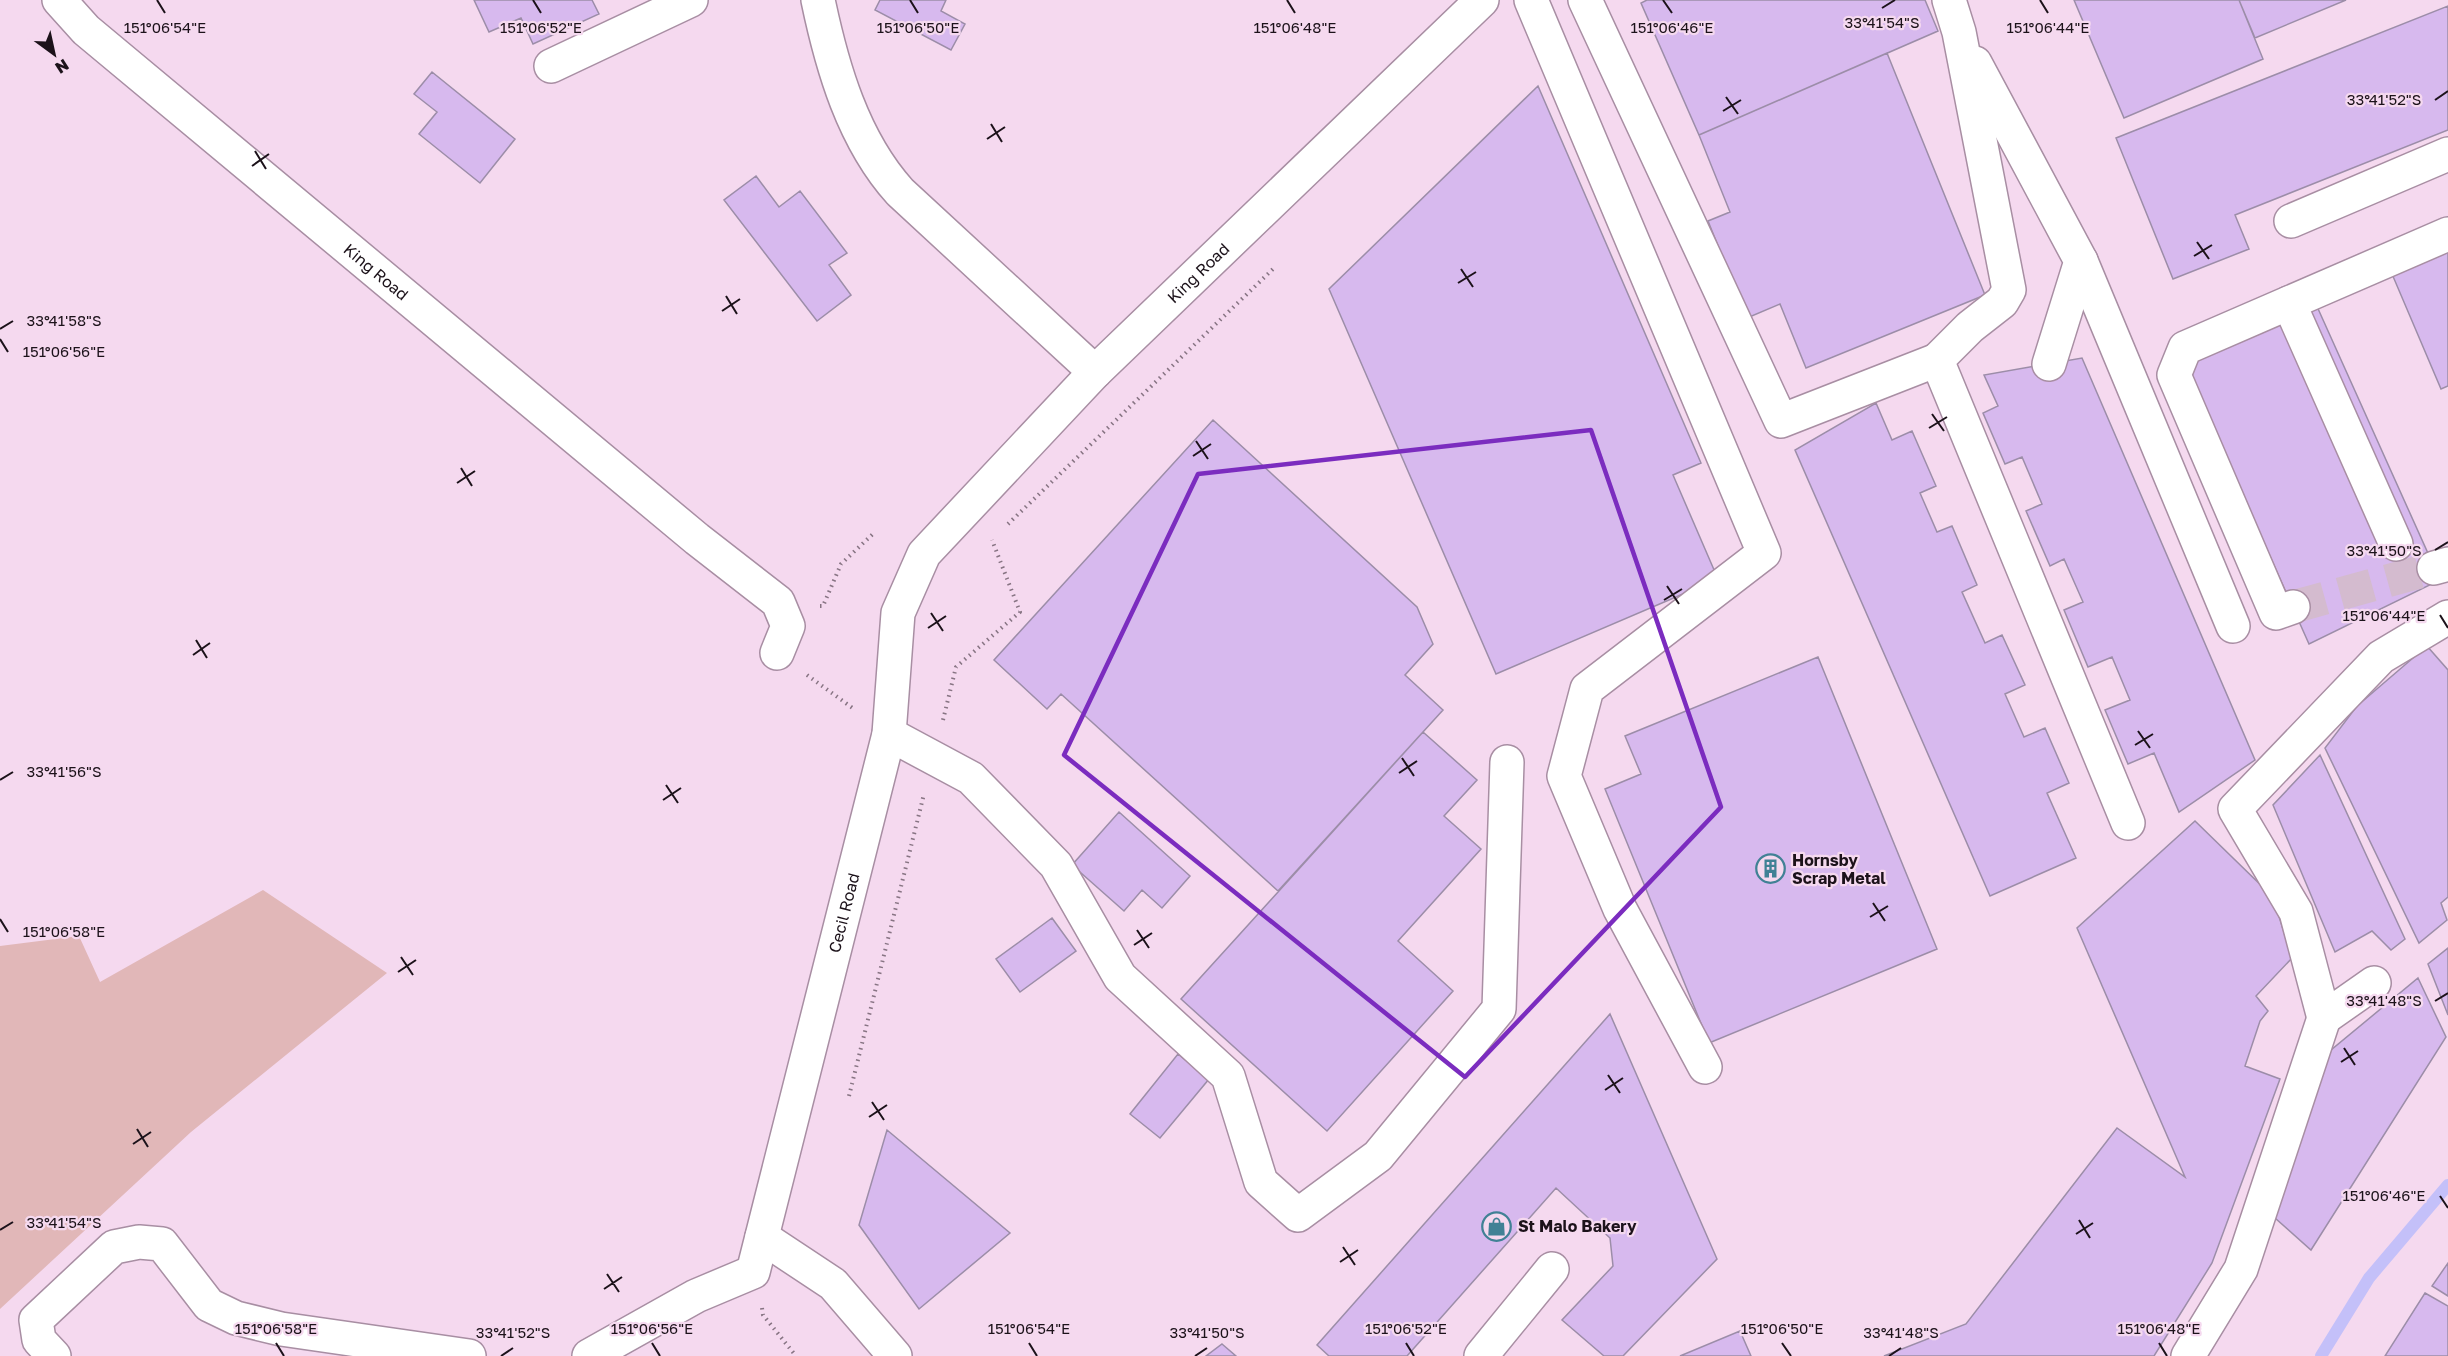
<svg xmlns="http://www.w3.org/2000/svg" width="2448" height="1356" viewBox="0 0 2448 1356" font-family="'Golos Text',sans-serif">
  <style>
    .green { fill: #e1b7b8 }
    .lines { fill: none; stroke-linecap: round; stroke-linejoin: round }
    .stream { stroke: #c4c0f9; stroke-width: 12 }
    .building { fill: #d7b9ee; stroke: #9c8da8; stroke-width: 1.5 }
    .minor-tunnel { stroke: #d4bbcf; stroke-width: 33; stroke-dasharray: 33 16; stroke-linecap: butt }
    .minor-casing { stroke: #a88ea3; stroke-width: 36 }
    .path { stroke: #877483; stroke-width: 4; stroke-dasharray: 1.5 4.5; stroke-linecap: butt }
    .minor { stroke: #fff; stroke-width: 33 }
    .marked { fill: none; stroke: #7b2cbf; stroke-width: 4.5; stroke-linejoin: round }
    .ticks { fill: none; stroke: #1c121a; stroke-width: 2 }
    .labels { text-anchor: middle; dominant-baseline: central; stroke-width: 4.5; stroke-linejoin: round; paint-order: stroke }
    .street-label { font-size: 16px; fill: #1c121a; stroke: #f5d9ef }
    .poi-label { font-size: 16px; font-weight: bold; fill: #1c121a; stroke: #f5d9ef; text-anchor: start }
    .ticks-label { font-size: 15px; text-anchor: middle; fill: #1c121a; stroke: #f5d9ef; stroke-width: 4.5; stroke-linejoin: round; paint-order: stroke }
  </style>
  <rect width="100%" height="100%" fill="#f5d9ef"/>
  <path class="green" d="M263,890l124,83 -196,159 -191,177v-363l79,-10 21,46z"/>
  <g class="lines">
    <path class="stream" d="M2321,1356l48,-78 79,-93"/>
  </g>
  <path class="building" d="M474,0h118l7,14 -66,30 -12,-26 -32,14z
    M880,0h66l-5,11 24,13 -14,26 -76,-40z
    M1647,0h278l13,31 -239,104 -58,-132z
    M2074,0h165l24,59 -139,59z
    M2239,0h107l-91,38z
    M2448,6v124l-213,85 14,34 -76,30 -57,-141z
    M1887,53l98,242 -179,73 -26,-64 -33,14 -39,-97 22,-9 -31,-77z
    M432,72l83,67 -35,44 -61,-49 18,-22 -23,-18z
    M1538,86l163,377 -28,12 45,104 -222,95 -167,-385z
    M756,176l23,31 21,-16 47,62 -18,12 22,30 -34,26 -93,-121z
    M2448,249v137l-7,3 -49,-115z
    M2315,302l125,278 -131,64 -118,-265 8,-24z
    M2082,358l173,402 -76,52 -25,-59 -26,11 -23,-54 25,-10 -18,-43 -24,10 -24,-57 19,-8 -19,-43 -14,7 -24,-55 16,-7 -20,-47 -17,7 -22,-51 15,-7 -14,-31z
    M1876,403l16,37 20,-9 24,55 -16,7 17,39 15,-6 25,59 -15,7 23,51 17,-8 23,50 -20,9 19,43 21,-9 24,55 -22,10 29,65 -86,38 -195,-446z
    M1213,420l204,187 16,37 -28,31 38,35 -165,181 -217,-197 -14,15 -53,-49z
    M2427,646l21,24v227l-7,6 6,17 -28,23 -94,-195 32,-42z
    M1818,657l119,292 -228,94 -104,-254 36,-15 -16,-38z
    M1423,732l54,48 -33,36 37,33 -83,92 55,50 -126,140 -146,-132z
    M2320,755l85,184 -14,11 -19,-19 -37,21 -62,-147z
    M1119,812l71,64 -28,32 -20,-18 -18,21 -52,-46z
    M2195,821l78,76 19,61 -36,38 12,15 -8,10 -15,45 35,13 -68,184 -58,93h-270l82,-32 151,-196 68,49 -108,-249z
    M1052,918l24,33 -56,41 -24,-33z
    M2448,948v67l-20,-51z
    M2418,978l28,59 -135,213 -36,-32 50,-163z
    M1610,1014l107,245 -94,97h-19l-42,-36 51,-54 -3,-28 -54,-50 -149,168h-78l-12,-11z
    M1178,1054l31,25 -49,59 -30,-24z
    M887,1130l123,103 -91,76 -60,-84z
    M2448,1263v33l-16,-10z
    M2425,1293l23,13v50h-63z
    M1740,1331l11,25h-71z
    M1222,1344l14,12h-30z"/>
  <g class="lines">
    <path class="minor-tunnel" d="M2293,607l141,-39"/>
    <defs>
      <g id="minor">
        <path id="s1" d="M59,0l27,30 611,509 81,63 10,24 -11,27"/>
        <path d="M818,0c14,67 35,140 82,192l195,180"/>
        <path d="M1531,0l233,553 -177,136 -23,87 56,133 85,158"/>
        <path d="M1585,0l196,421 156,-61"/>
        <path d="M1949,0l10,32 50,258 -7,12 -32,25 -33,33 191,463"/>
        <path d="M1975,63l106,198 -32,103"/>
        <path d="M551,66l140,-66"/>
        <path d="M2291,221l157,-67"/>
        <path d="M2081,261l152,365"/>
        <path d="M2289,303l107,241"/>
        <path d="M2434,568l14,-4"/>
        <path d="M2293,607l-17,6 -102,-238 11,-27 263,-114"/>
        <path d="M889,734l82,44 85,87 64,112 108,99 33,106 37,33 80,-59 121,-147 8,-247"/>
        <path d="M2374,983l-50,35 -28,-106 -61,-103 146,-152 67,-40"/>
        <path d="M762,1237l71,47 62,72"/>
        <path d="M54,1356l-15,-16 -3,-20 78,-73 25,-5 23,2 47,61 27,13 45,11 188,27"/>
        <path id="s2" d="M589,1356l107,-60 57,-24 136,-538 9,-121 26,-59 171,-182 387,-372"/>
        <path d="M1481,1356l71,-87"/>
        <path d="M2188,1356l53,-87 83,-251"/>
      </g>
    </defs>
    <use href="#minor" class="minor-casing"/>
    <path class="path" d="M1008,524l265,-255
      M820,606h3l18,-42 34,-32
      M807,675l47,34
      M943,720l13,-53 64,-55 -28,-72
      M849,1096l75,-302
      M762,1308l1,7 33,41"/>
    <use href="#minor" class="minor"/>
  </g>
  <path class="marked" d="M1591,430l130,377 -256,270 -401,-322 134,-281z"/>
  <path class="ticks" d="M157,0l8,13M533,0l8,13M910,0l8,13M1287,0l8,13M1663,0l9,13M2040,0l8,13M1882,8l13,-8M1726,97l12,17M2435,100l13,-9M1723,111l18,-11M991,124l11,18M987,139l18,-12M255,151l11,18M252,166l17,-12M2197,242l12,17M2194,256l18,-11M1461,269l12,18M1458,283l18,-11M726,296l11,18M722,311l18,-12M0,329l13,-8M0,339l8,13M1932,414l12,17M1929,428l18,-11M1196,441l12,18M1193,456l18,-12M461,468l11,18M457,483l18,-12M2435,550l13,-8M1667,586l12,18M1664,600l18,-11M931,613l12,18M2440,615l8,13M928,628l18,-12M196,640l11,18M193,655l17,-12M2138,731l12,17M2135,745l18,-11M1402,758l12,18M1399,773l18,-12M0,780l13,-8M666,785l12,18M663,800l18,-12M1873,903l12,18M1870,917l18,-11M0,919l8,13M1137,930l12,18M1134,945l18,-12M401,957l12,18M398,972l18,-12M2435,1001l13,-8M2344,1048l11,17M2341,1062l17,-11M1608,1075l12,18M1605,1090l18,-12M872,1102l12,18M869,1117l18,-12M137,1129l11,18M133,1144l18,-12M2440,1196l8,12M2079,1220l11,18M0,1230l13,-8M2076,1234l17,-11M1343,1247l12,18M1340,1262l18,-12M607,1274l12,18M604,1289l18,-12M276,1343l8,13M652,1343l8,13M1029,1343l8,13M1406,1343l8,13M1782,1343l9,13M2159,1343l8,13M501,1356l12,-8M1195,1356l12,-8M1889,1356l12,-8"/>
  <defs>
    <symbol id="building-ring" viewBox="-11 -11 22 22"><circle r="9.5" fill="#f5d9ef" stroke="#418195" stroke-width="1.5"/><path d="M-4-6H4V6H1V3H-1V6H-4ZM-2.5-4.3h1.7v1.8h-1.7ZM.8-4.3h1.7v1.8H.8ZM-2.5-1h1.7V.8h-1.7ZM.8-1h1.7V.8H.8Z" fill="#418195"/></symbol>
    <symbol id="shop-ring" viewBox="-11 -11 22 22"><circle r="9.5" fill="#f5d9ef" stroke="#418195" stroke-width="1.5"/><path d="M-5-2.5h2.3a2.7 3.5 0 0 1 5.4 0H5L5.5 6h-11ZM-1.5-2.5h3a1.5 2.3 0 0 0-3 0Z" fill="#418195"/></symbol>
  </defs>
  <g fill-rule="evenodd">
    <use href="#building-ring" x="1754" y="852" width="33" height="33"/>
    <use href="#shop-ring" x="1480" y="1210" width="33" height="33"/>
  </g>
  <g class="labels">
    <g class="street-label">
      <text stroke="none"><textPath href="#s1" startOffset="418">King Road</textPath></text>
      <text stroke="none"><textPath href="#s2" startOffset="1318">King Road</textPath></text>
      <text stroke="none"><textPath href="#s2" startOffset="555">Cecil Road</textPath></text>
    </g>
    <g class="poi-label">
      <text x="1792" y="860">Hornsby<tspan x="1792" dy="18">Scrap Metal</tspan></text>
      <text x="1518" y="1226">St Malo Bakery</text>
    </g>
  </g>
  <g class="ticks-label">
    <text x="1882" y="28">33°41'54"S</text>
    <text x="165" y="33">151°06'54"E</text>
    <text x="541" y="33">151°06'52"E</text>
    <text x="918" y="33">151°06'50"E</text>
    <text x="1295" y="33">151°06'48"E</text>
    <text x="1672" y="33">151°06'46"E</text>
    <text x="2048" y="33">151°06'44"E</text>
    <text x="2384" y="105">33°41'52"S</text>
    <text x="64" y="326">33°41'58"S</text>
    <text x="64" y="357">151°06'56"E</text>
    <text x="2384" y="556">33°41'50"S</text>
    <text x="2384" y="621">151°06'44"E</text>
    <text x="64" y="777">33°41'56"S</text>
    <text x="64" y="937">151°06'58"E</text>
    <text x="2384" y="1006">33°41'48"S</text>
    <text x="2384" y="1201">151°06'46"E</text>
    <text x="64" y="1228">33°41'54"S</text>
    <text x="276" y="1334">151°06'58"E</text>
    <text x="652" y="1334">151°06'56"E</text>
    <text x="1029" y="1334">151°06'54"E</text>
    <text x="1406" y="1334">151°06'52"E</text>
    <text x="1782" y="1334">151°06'50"E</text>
    <text x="2159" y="1334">151°06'48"E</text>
    <text x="513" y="1338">33°41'52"S</text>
    <text x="1207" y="1338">33°41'50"S</text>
    <text x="1901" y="1338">33°41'48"S</text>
  </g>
  <g transform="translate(54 54) rotate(147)" stroke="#f5d9ef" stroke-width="4.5" paint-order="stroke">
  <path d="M0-4.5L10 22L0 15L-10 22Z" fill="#1c121a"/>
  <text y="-9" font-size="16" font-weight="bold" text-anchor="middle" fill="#1c121a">N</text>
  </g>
</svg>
